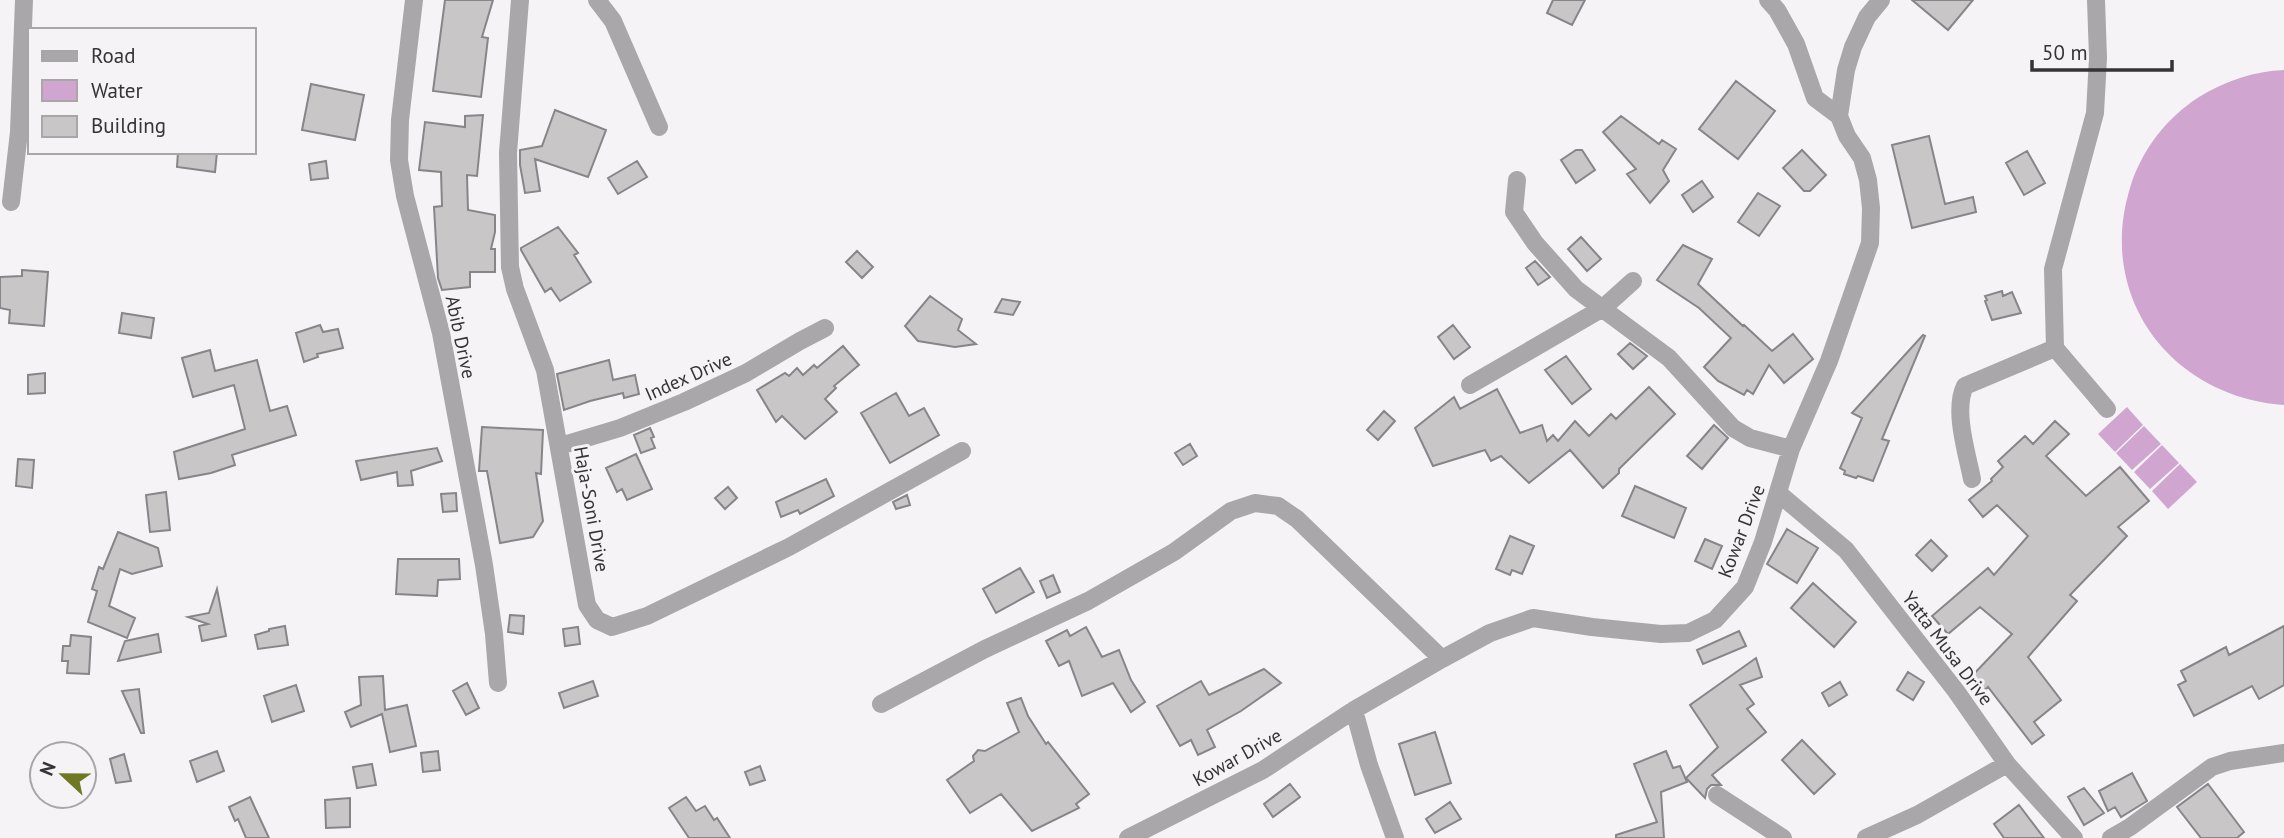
<svg xmlns="http://www.w3.org/2000/svg" width="2284" height="838" viewBox="0 0 2284 838" font-family="'PT Sans',sans-serif">
  <style>
    .water { fill: #d0a6d1 }
    .building { fill: #c9c6c8; stroke: #888588; stroke-width: 2 }
    .lines { fill: none; stroke-linecap: round; stroke-linejoin: round }
    .minor { stroke: #a9a7a9; stroke-width: 18 }
    .labels { text-anchor: middle; dominant-baseline: central; stroke-width: 6; stroke-linejoin: round; paint-order: stroke }
    .street-label { font-size: 19px; fill: #353334; stroke: #f6f3f6 }
  </style>
  <rect width="100%" height="100%" fill="#f6f3f6"/>
  <path class="water" d="M2284,70v335c-112,-8 -188,-107 -154,-217 11,-37 36,-70 69,-91 26,-16 55,-26 85,-27z
    M2127,407l16,18 -28,27 -17,-18z
    M2144,426l17,18 -29,26 -16,-17z
    M2162,445l17,18 -29,26 -16,-17z
    M2180,464l17,18 -29,27 -16,-18z"/>
  <path class="building" d="M445,0h48l-11,37 6,1 -7,59 -48,-6z
    M1553,0h32l-13,25 -25,-12z
    M1912,0h61l-25,30z
    M1736,81l39,30 -37,48 -39,-30z
    M311,84l53,11 -9,45 -53,-10z
    M555,110l51,20 -18,47 -53,-18 5,32 -15,2 -5,-28v-15l22,-4z
    M483,115l-6,61 -10,-1 1,35 27,5v17l-4,17h4v23h-25v15l-28,3 -4,-12 -4,-71 8,-1 -1,-34 -22,-2 6,-48 40,5v-11z
    M1621,116l38,28 3,-4 14,9 -13,21 6,11 -19,22 -23,-29 9,-5 -33,-37z
    M1929,136l16,68 28,-7 3,15 -64,16 -20,-83z
    M1576,150h6l13,20 -19,13 -15,-23z
    M1802,150l24,25 -16,16h-6l-21,-23z
    M2027,151l18,32 -21,12 -18,-32z
    M178,152h39l-2,20 -38,-5z
    M326,161l2,17 -17,2 -2,-16z
    M637,161l10,16 -29,17 -10,-16z
    M1702,181l11,16 -20,15 -11,-17z
    M1758,193l22,13 -21,30 -21,-14z
    M558,227l20,26 -4,2 17,27 -31,19 -9,-13 -6,4 -24,-42v-2z
    M1581,237l20,22 -14,12 -19,-22z
    M1683,245l29,14 -14,25 45,42 1,-1 28,26 21,-17 20,25 -29,24 -15,-18 -16,29 -6,-4 -3,5 -26,-14 -14,-14 27,-29 -32,-30 -42,-28z
    M857,251l16,16 -11,11 -16,-16z
    M1535,261l15,16 -12,8 -12,-17z
    M22,270l26,2 -4,54 -35,-3 1,-13 -10,-2v-31l22,-1z
    M2002,291l1,5 9,-4 9,21 -29,7 -7,-19 2,-1 -2,-4z
    M930,296l32,23 -4,11 18,14 -21,3 -37,-6 -13,-15z
    M1002,299l18,3 -7,13 -18,-3z
    M122,313l32,5 -3,20 -32,-5z
    M320,325l3,7 15,-3 5,19 -26,6 1,3 -14,5 -8,-29z
    M1453,325l17,22 -16,12 -16,-22z
    M1923,335l2,1 -43,103 7,2 -16,40 -15,-5 -2,2 -12,-4 1,-3 -5,-3 22,-50 -10,-5z
    M1630,343l17,13 -14,13 -15,-15z
    M843,346l16,19 -25,21 2,2 -11,11 12,13 -32,27 -23,-23 -6,6 -19,-32 28,-17 4,3 8,-8 6,7 11,-10 3,3z
    M210,350l5,21 42,-11 13,51 17,-5 9,29 -64,20 3,10 -24,8 -32,6 -5,-27 71,-23 -11,-44 -41,12 -11,-39z
    M1566,356l25,33 -19,15 -27,-34z
    M609,360l4,20 22,-5 4,19 -15,4 -1,-5 -33,8 -26,9 -7,-36z
    M45,373v20l-17,1v-19z
    M1649,387l26,27 -56,55v4l-16,15 -33,-38 -41,33 -28,-27 -10,5 -6,-11 -52,16 -18,-38 39,-31 6,12 37,-20 23,44 22,-8 5,16 6,-6 5,6 17,-20 14,15 22,-22 5,5z
    M896,393l13,23 15,-8 15,27 -49,28 -29,-50z
    M1384,411l11,10 -17,19 -11,-10z
    M2055,421l14,13 -23,22 40,40 34,-29 29,34 -31,26 9,9 -57,59 7,6 -49,56 33,43 -27,22 10,13 -12,9 -44,-57 -8,7 -12,-14 44,-46 -32,-27 -32,27 -16,-18 56,-48 6,7 34,-39 -31,-31 -14,12 -14,-17 23,-19 -1,-2 12,-12 -5,-6 27,-25 8,8z
    M1714,425l14,13 -26,31 -15,-13z
    M482,427l61,3 -2,44 -5,-1 7,48 -10,16 -33,6 -13,-72h-8z
    M650,428l4,9 -3,1 4,10 -14,5 -7,-18z
    M1190,444l7,12 -14,9 -8,-12z
    M437,448l5,13 -31,10 2,14 -15,1 -1,-14 -36,8 -5,-19z
    M636,454l16,35 -25,11 -5,-11 -5,3 -11,-24z
    M18,459l16,1 -2,28 -16,-2z
    M826,479l8,17 -34,18 -2,-4 -17,7 -5,-15z
    M1635,486l51,22 -12,30 -52,-22z
    M728,487l9,11 -12,11 -10,-11z
    M166,492l4,38 -20,2 -4,-37z
    M456,493l1,18 -14,1 -2,-18z
    M907,495l3,10 -14,4 -3,-7z
    M1787,529l31,19 -21,35 -30,-19z
    M118,532l40,16 4,18 -30,8 -12,-5 -11,37 26,12 -8,20 -39,-16 9,-31 -5,-2 7,-22 4,2z
    M1510,536l24,10 -12,28 -10,-4 -2,5 -14,-6z
    M1705,539l17,7 -10,23 -17,-8z
    M1931,540l16,16 -15,15 -16,-16z
    M398,559h61l1,20 -22,1 -1,16 -41,-2z
    M1020,568l14,24 -38,21 -13,-24z
    M1053,575l7,17 -13,6 -7,-17z
    M1813,583l43,39 -22,25 -43,-39z
    M217,589l9,47 -24,5 -3,-15 9,-2 -20,-7 21,-4z
    M510,615l14,1 -1,18 -15,-2z
    M285,626l3,19 -30,4 -3,-14 14,-4v-2z
    M2284,626v59l-25,14 -7,-13 -58,30 -16,-31 8,-4 -5,-10 45,-24 3,8z
    M578,627l2,17 -15,2 -2,-17z
    M1086,627l16,30 17,-7 12,30 14,22 -14,10 -18,-29 -31,13 -13,-35 -10,5 -13,-25 21,-11 3,6z
    M1739,631l7,15 -43,18 -6,-14z
    M158,634l3,18 -43,9 7,-20z
    M71,635l20,2 -2,37 -22,-1 1,-12h-6l1,-15h7z
    M1756,658l6,19 -22,8 14,19 -7,5 19,23 -54,43 9,10h-10l-4,4 -2,9 -19,-20 32,-31 -28,-42z
    M1264,669l17,14 -40,28 -34,19 8,17 -17,8 -7,-15 -11,6 -23,-40 44,-25 8,14z
    M1908,672l16,10 -11,18 -16,-10z
    M383,676l2,34 22,-5 9,41 -26,6 -8,-38 -31,13 -6,-15 16,-7 -2,-28z
    M593,681l5,15 -34,12 -5,-15z
    M1840,682l7,13 -18,11 -7,-13z
    M467,683l12,25 -13,7 -13,-24z
    M296,685l8,26 -32,11 -8,-26z
    M139,689l5,44h-3l-19,-42z
    M1021,698l7,18 18,28 2,-2 41,52 -13,10 3,4 -47,23 -31,-37 -31,19 -23,-33 27,-19 -1,-5 5,-6 7,1 34,-19 -12,-29z
    M1435,732l16,51 -36,12 -16,-51z
    M1802,740l33,34 -21,20 -32,-34z
    M217,751l7,20 -27,11 -7,-21z
    M438,751l2,19 -17,2 -2,-19z
    M1666,751l7,17 7,-2 7,16 -26,10 3,46h-48v-3l41,-13 -23,-58z
    M124,754l7,27 -15,2 -6,-24z
    M372,764l4,21 -19,3 -4,-21z
    M760,766l5,14 -15,5 -5,-13z
    M2132,773l15,28 -26,16 -6,-10 -7,4 -9,-20z
    M1290,784l10,13 -27,20 -9,-13z
    M2208,784l36,48 -7,6h-36l-24,-31z
    M2084,788l20,25 -20,12 -16,-28z
    M250,797l5,11 14,30h-23l-8,-19 -3,2 -6,-14z
    M686,797l10,14 9,-5 9,14 3,-2 13,20h-41l-20,-30z
    M350,798v29l-24,1 -1,-28z
    M1450,802l11,17 -26,14 -9,-14z
    M2019,805l25,33h-40l-10,-14z"/>
  <g class="lines">
    <path class="minor" d="M414,0l-14,120 -1,40 6,36 36,137 43,232 10,69 4,49
      M520,0l-12,153 2,114 5,22 30,81 42,235 10,15 15,7 35,-11 142,-69 173,-96
      M597,0l16,21 46,106
      M1768,0l9,10 19,34 19,54 24,18
      M2096,0l2,58 -3,55 -42,156 2,79 52,61
      M1517,180l-3,32 21,31 41,46 93,69 64,70 17,10 41,11
      M11,202l8,-70 5,-132
      M1470,385l133,-77 30,-27
      M560,446l60,-18 64,-26 62,-29 54,-32 25,-13
      M1972,479c-5,-26 -19,-69 -7,-93l90,-38
      M1778,493l68,57 110,141 51,73 67,74
      M881,704l104,-55 103,-48 86,-49 57,-41 24,-8 23,3 19,13 145,140
      M1354,710l15,55 26,73
      M1717,795l66,43
      M1128,838l135,-68 91,-60 88,-51 48,-26 43,-15 59,9 69,7 27,-1 27,-13 30,-33 18,-45 28,-93 38,-88 41,-118 1,-35 -3,-28 -6,-22 -15,-22 -8,-20 7,-46 7,-23 14,-30 14,-17
      M1866,838l51,-23 90,-51
      M2111,838l19,-11 82,-60 18,-6 54,-8"/>
  </g>
  <g class="labels">
    <g class="street-label">
      <text transform="translate(461 337) rotate(78)">Abib Drive</text>
      <text transform="translate(688 376) rotate(-24)">Index Drive</text>
      <text transform="translate(592 509) rotate(80)">Haja-Soni Drive</text>
      <text transform="translate(1741 531) rotate(-69)">Kowar Drive</text>
      <text transform="translate(1948 648) rotate(53)">Yatta Musa Drive</text>
      <text transform="translate(1237 757) rotate(-29)">Kowar Drive</text>
    </g>
  </g>
  <rect x="28" y="28" width="228" height="126" fill="#f6f3f6" stroke="#a9a6a8" stroke-width="2"/>
  <rect x="42" y="51" width="35" height="10" fill="#a9a7a9" stroke="#a9a6a8" stroke-width="2"/>
  <text x="91" y="63" font-size="21" fill="#353334">Road</text>
  <rect x="42" y="80" width="35" height="21" fill="#d0a6d1" stroke="#a9a6a8" stroke-width="2"/>
  <text x="91" y="98" font-size="21" fill="#353334">Water</text>
  <rect x="42" y="116" width="35" height="21" fill="#c9c6c8" stroke="#a9a6a8" stroke-width="2"/>
  <text x="91" y="133" font-size="21" fill="#353334">Building</text>
  <g transform="translate(63 775) rotate(292)"><circle r="33" fill="#f6f3f6" stroke="#a9a6a8" stroke-width="2"/>
  <path d="M0-5L12 26L0 18L-12 26Z" fill="#6f7924"/>
  <text y="-10" font-size="19" font-weight="bold" text-anchor="middle" fill="#353334">N</text>
  </g>
  <path d="M2032 60v10h140v-10" fill="none" stroke="#353334" stroke-width="3.5"/>
  <text x="2042" y="60" font-size="21" fill="#353334" stroke="#f6f3f6" stroke-width="5" paint-order="stroke">50 m</text>
</svg>
